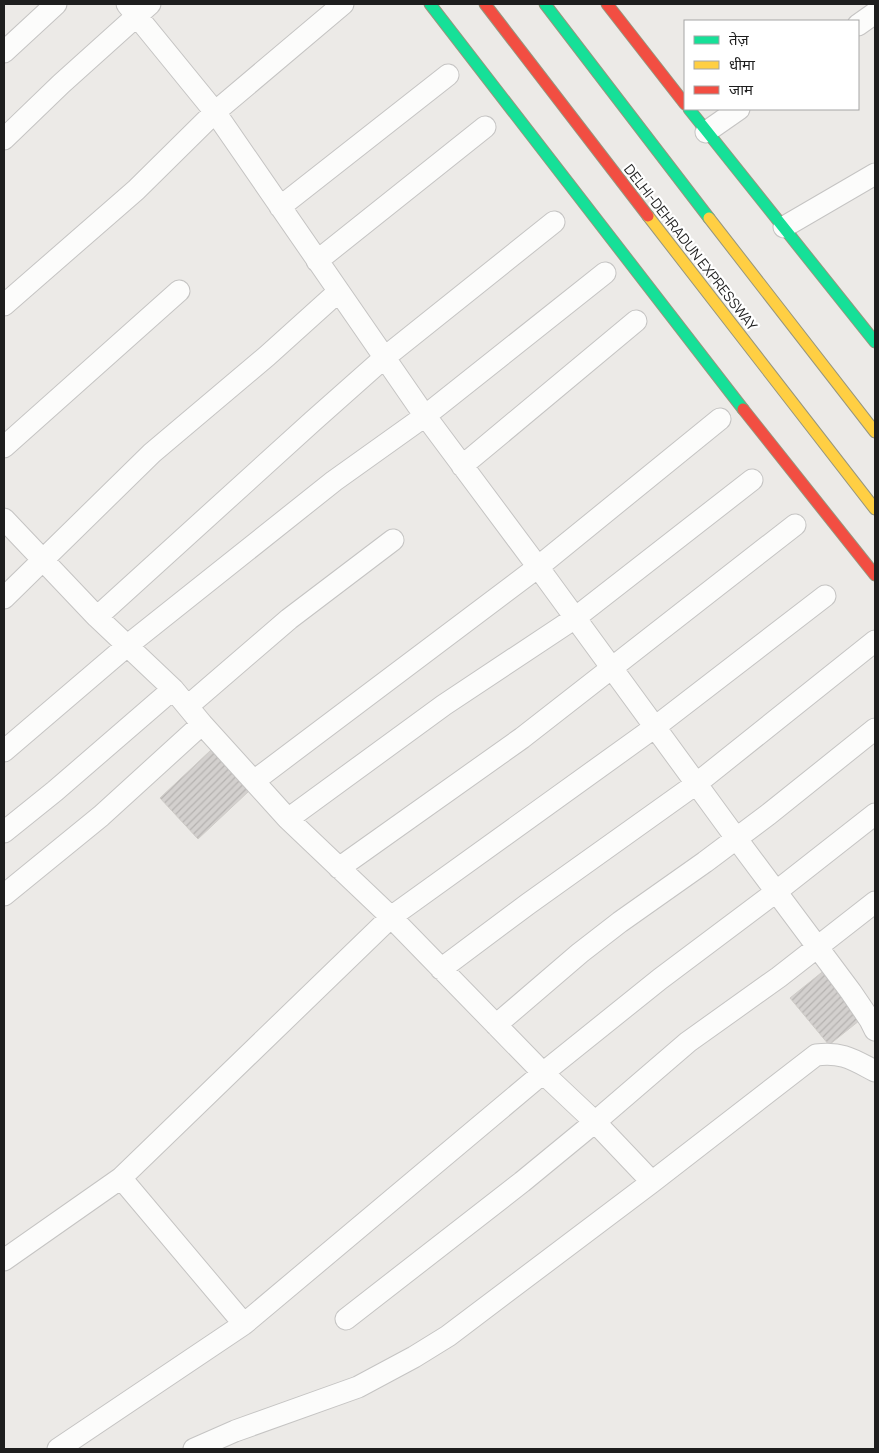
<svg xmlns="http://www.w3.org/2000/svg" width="879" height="1453" viewBox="0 0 879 1453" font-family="Manrope,'Noto Sans Devanagari',sans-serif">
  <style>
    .building { fill: url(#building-hatch); stroke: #cfccc8 }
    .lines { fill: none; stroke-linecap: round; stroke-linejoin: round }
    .street-casing { stroke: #c5c4c3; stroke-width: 23 }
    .fast-casing { stroke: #96967e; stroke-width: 13 }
    .slow-casing { stroke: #96967e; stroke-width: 13 }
    .jam-casing { stroke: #96967e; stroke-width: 13 }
    .street { stroke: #fcfcfb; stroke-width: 21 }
    .fast { stroke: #16e098; stroke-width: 11 }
    .slow { stroke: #ffcf43; stroke-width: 11 }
    .jam { stroke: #f24e42; stroke-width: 11 }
    .labels { text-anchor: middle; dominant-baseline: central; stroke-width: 4.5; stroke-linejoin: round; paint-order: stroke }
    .street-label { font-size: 14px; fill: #1e1e1e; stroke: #fff }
  </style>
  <defs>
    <pattern id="building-hatch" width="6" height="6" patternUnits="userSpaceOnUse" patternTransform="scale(1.25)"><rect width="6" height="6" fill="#d3d0ce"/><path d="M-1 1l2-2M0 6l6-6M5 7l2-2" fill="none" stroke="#b5b2b0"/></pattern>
  </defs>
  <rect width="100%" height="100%" fill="#eceae7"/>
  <path class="building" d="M211,750l38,41 -51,48 -38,-41z
    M826,969l39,47 -36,29 -39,-47z"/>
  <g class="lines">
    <defs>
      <path id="street" d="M127,4l88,108 203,294 120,161 198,271 115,154 19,28 5,10
        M858,25l17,-12
        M4,52l52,-48
        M706,132l33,-23
        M4,139l57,-55 89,-80
        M280,207l168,-132
        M784,227l91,-53
        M317,261l168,-134
        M4,305l132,-115 79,-78 128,-108
        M4,447l175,-156
        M462,466l174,-145
        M4,519l93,98 76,72 29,35 86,95 103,98 152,156 52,49 57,60
        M4,598l148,-145 115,-97 71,-64
        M97,617l216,-196 71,-63 170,-136
        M188,706l101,-87 104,-79
        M4,751l124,-106 206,-164 91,-65 180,-143
        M254,781l284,-214 182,-148
        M288,819l156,-114 131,-87 177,-138
        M4,832l51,-41 118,-102
        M339,868l183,-130 273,-213
        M4,895l97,-79 101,-92
        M441,969l87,-65 168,-120 179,-143
        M496,1025l84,-72 40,-31 85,-60 64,-48 106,-85
        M121,1178l123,146
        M4,1260l117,-82 270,-261 264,-190 170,-131
        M346,1319l176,-137 73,-60 93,-80 91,-65 96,-75
        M58,1449l186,-125 299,-251 117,-94 117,-88 98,-77
        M194,1449l41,-18 123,-44 56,-30 34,-21 204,-154 164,-127c27,-3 36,4 59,16"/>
      <path id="fast" d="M430,4l313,405
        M545,4l164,214
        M689,109l186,233"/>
      <path id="slow" d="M648,216l227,293
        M709,218l166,214"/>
      <path id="jam" d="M485,4l163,212
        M607,4l78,100
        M743,409l132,166"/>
    </defs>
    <use href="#street" class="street-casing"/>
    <use href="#fast" class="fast-casing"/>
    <use href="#slow" class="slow-casing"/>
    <use href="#jam" class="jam-casing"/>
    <use href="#street" class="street"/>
    <use href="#fast" class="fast"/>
    <use href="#slow" class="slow"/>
    <use href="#jam" class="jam"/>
  </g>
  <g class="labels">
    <g class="street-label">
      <text transform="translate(691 247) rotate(52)">DELHI-DEHRADUN EXPRESSWAY</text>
    </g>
  </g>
  <rect width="879" height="1453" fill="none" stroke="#1e1e1e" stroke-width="10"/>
  <rect x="684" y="20" width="175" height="90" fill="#ffffff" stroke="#a5a5a5"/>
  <rect x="694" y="36" width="25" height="8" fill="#16e098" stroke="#a5a5a5"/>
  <text x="729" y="45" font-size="15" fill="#1e1e1e">तेज़</text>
  <rect x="694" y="61" width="25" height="8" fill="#ffcf43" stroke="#a5a5a5"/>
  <text x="729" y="70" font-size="15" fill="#1e1e1e">धीमा</text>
  <rect x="694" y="86" width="25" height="8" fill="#f24e42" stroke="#a5a5a5"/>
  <text x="729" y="95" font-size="15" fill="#1e1e1e">जाम</text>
</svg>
